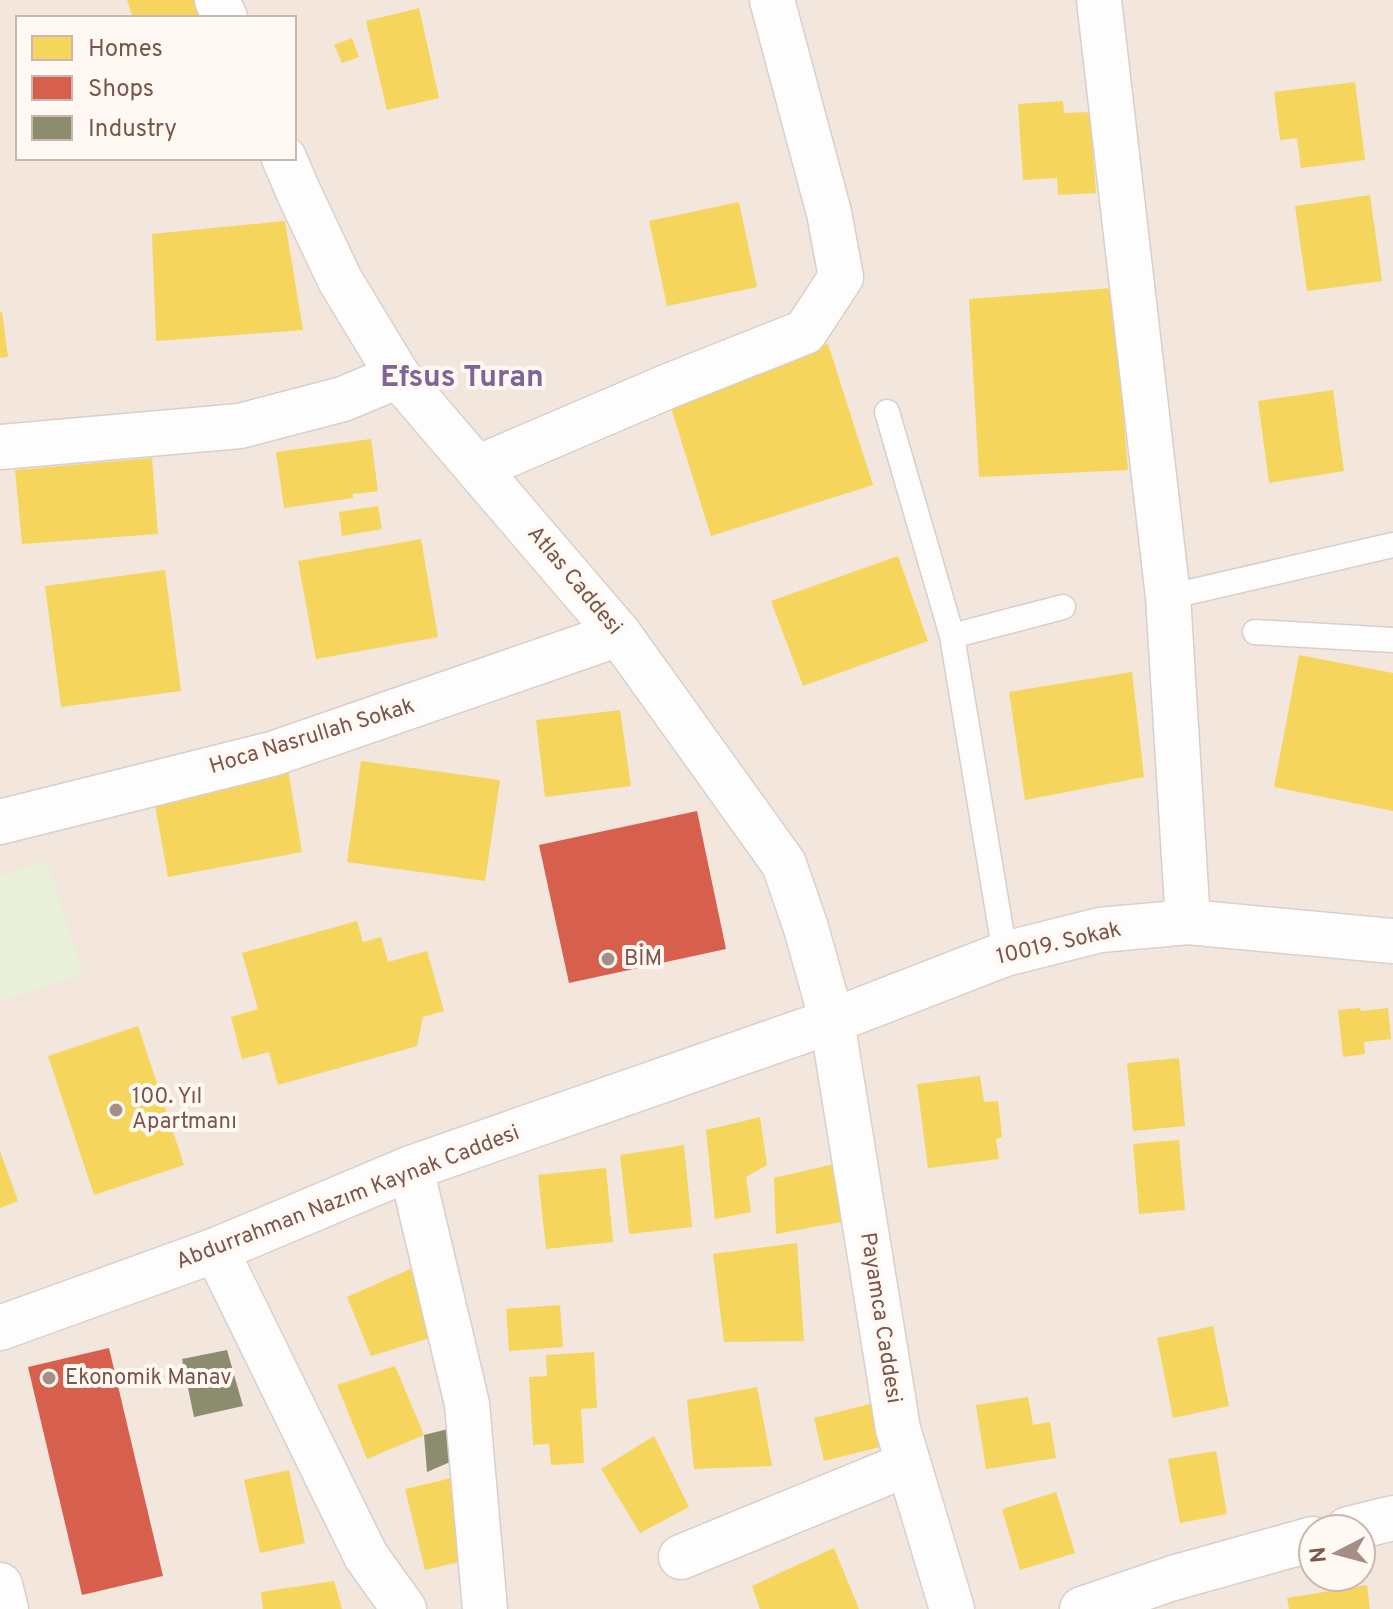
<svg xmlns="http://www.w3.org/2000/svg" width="1393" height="1609" viewBox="0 0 1393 1609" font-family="Overpass,sans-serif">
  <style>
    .residential { fill: #f2e6dd; fill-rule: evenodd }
    .green { fill: #e9f0da }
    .homes { fill: #f6d55c }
    .shops { fill: #d6604d }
    .industry { fill: #8c8c6e }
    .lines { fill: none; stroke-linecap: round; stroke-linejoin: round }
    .lane-casing { stroke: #d8cfcc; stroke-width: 27 }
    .street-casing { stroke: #d8cfcc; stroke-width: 47 }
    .secondary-casing { stroke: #dad0cc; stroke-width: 47 }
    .lane { stroke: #fefdfd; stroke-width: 24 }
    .street { stroke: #fefdfd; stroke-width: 44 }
    .secondary { stroke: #fefdfd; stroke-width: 44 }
    .poi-dot { fill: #a68d85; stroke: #fff8f3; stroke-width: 3 }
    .labels { text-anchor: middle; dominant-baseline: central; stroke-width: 8; stroke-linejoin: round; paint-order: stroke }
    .street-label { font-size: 22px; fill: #7a564c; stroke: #fff8f3 }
    .poi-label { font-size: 22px; fill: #7a564c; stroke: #fff8f3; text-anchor: start }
    .district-label { font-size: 30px; font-weight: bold; fill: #7e6595; stroke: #fff8f3 }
  </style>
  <rect width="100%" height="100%" fill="#f9f4f0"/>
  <path class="residential" d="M0,0h1393v1609h-1393zM18,18h276v140h-276zM1313,1529h48v48h-48z"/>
  <path class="green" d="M47,861l36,113 -83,27v-125z"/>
  <path class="homes" d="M127,0h76l6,18h-76z
    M419,8l20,90 -52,12 -21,-89z
    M352,38l7,19 -17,6 -8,-18z
    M1355,82l10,78 -64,8 -4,-30 -17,2 -6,-48z
    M1063,101l1,12 26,-1 6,81 -38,2 -1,-17 -34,2 -5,-76z
    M1370,195l12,86 -75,10 -12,-85z
    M739,202l18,85 -90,19 -18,-85z
    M285,221l18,109 -147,11 -4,-107z
    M1113,288l15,182 -149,7 -10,-178z
    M0,312h2l6,45 -8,1z
    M828,344l45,141 -162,51 -44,-141z
    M1333,390l11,81 -75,12 -11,-82z
    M371,439l7,52 -25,3v4l-69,10 -8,-56z
    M152,458l6,76 -136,10 -7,-74z
    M378,506l4,23 -40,7 -3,-24z
    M421,539l17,98 -122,22 -18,-98z
    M898,556l30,85 -125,45 -32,-85z
    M165,570l16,121 -120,16 -16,-121z
    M1299,655l94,18v138l-119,-24z
    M1132,672l12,105 -119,23 -16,-108z
    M620,710l11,76 -86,11 -9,-77z
    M361,761l139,19 -15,101 -138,-19z
    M287,764l15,88 -134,25 -16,-88z
    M357,921l6,21 18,-5 7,25 39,-11 17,60 -21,6 -6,29 -139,39 -9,-33 -27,7 -11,-42 27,-8 -16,-56z
    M1360,1008l1,3 27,-3 3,31 -27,3 1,12 -22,3 -5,-47z
    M138,1026l46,139 -90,30 -46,-139z
    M1179,1058l6,68 -52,5 -6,-68z
    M980,1076l4,26 14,-1 4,36 -6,2 3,20 -71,9 -11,-84z
    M760,1117l7,48 -21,12 5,35 -36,7 -9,-89z
    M1179,1140l6,70 -46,4 -6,-70z
    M684,1145l8,82 -63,7 -9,-79z
    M0,1151l18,50 -18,7z
    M834,1164l17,56 -75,14 -2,-56z
    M606,1168l7,74 -67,7 -8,-74z
    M797,1243l7,98 -80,1 -11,-88z
    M410,1269l23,68 -62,19 -24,-59z
    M560,1305l3,42 -54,4 -3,-42z
    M1213,1326l16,80 -56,12 -16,-80z
    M594,1352l3,56 -16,1 3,54 -33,2 -2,-21 -16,1 -4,-68 18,-1 -1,-21z
    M395,1366l29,69 -57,24 -30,-74z
    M757,1387l15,79 -78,3 -7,-69z
    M1028,1397l5,28 17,-3 6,36 -70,11 -10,-64z
    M874,1403l10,43 -60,15 -10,-43z
    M654,1436l35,71 -49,26 -39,-64z
    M1216,1451l11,63 -47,9 -12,-64z
    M289,1470l16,73 -45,10 -16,-73z
    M452,1478l19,81 -46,11 -20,-81z
    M1056,1492l19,61 -55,17 -18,-61z
    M834,1548l25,61h-99l-8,-23z
    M334,1581l8,28h-79l-2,-17z
    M1367,1585l3,24h-81l-2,-11z"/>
  <path class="shops" d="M697,811l29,138 -157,34 -30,-138z
    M109,1348l54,228 -81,19 -54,-228z"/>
  <path class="industry" d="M227,1350l16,56 -49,11 -12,-58z
    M452,1428l5,31 -30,13 -3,-37z"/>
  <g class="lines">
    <defs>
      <path id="lane" d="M887,412l65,224 53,318
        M1168,597l225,-52
        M1255,632l138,8
        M952,636l111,-29"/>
      <path id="street" d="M1099,0l69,597 20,325
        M0,447l240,-21 103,-27 55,-23
        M477,468l194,-83 134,-53 36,-55 -12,-64 -57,-213
        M0,822l272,-68 347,-120
        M411,1168l56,236 18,205
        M216,1250l150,306 38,53
        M1348,1529l45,-11
        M681,1557l227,-93
        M0,1585l6,24
        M1082,1609l91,-31 140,-39"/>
      <path id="secondary" d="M217,0l8,18
        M284,158l14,33 42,89 58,96 221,258 165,230 22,64 26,93 66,408 54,180
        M0,1328l216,-78 195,-82 421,-147 173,-67 95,-24 88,-8 205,19"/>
    </defs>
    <use href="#lane" class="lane-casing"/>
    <use href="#street" class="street-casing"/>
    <use href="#secondary" class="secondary-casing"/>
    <use href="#lane" class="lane"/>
    <use href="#street" class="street"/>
    <use href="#secondary" class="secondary"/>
  </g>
  <g class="poi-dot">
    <circle cx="608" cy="959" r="8"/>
    <circle cx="116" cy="1110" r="8"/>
    <circle cx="49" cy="1378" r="8"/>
  </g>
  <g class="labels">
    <g class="street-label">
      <text transform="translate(574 581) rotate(50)">Atlas Caddesi</text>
      <text transform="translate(312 737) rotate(-17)">Hoca Nasrullah Sokak</text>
      <text transform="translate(1059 944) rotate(-13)">10019. Sokak</text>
      <text transform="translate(348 1198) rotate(-21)">Abdurrahman Nazım Kaynak Caddesi</text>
      <text transform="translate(880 1318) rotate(81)">Payamca Caddesi</text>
    </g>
    <g class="poi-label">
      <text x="624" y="959">BİM</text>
      <text x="132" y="1097">100. Yıl<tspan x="132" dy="25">Apartmanı</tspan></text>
      <text x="65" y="1378">Ekonomik Manav</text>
    </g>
    <g class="district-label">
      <text x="462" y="378">Efsus Turan</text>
    </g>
  </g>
  <rect x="16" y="16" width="280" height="144" fill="#fff8f3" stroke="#cab7b0" stroke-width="2"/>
  <rect x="32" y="36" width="40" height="24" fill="#f6d55c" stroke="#cab7b0" stroke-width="2"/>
  <text x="88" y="56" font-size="24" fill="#7a564c">Homes</text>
  <rect x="32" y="76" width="40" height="24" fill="#d6604d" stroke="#cab7b0" stroke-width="2"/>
  <text x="88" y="96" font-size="24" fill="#7a564c">Shops</text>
  <rect x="32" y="116" width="40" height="24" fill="#8c8c6e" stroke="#cab7b0" stroke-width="2"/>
  <text x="88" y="136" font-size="24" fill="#7a564c">Industry</text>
  <g transform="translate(1337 1553) rotate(264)"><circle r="38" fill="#fff8f3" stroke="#cab7b0" stroke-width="2"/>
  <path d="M0-6L14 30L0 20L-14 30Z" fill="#a68d85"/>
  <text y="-12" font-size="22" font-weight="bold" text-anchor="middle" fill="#7a564c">N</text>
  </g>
</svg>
